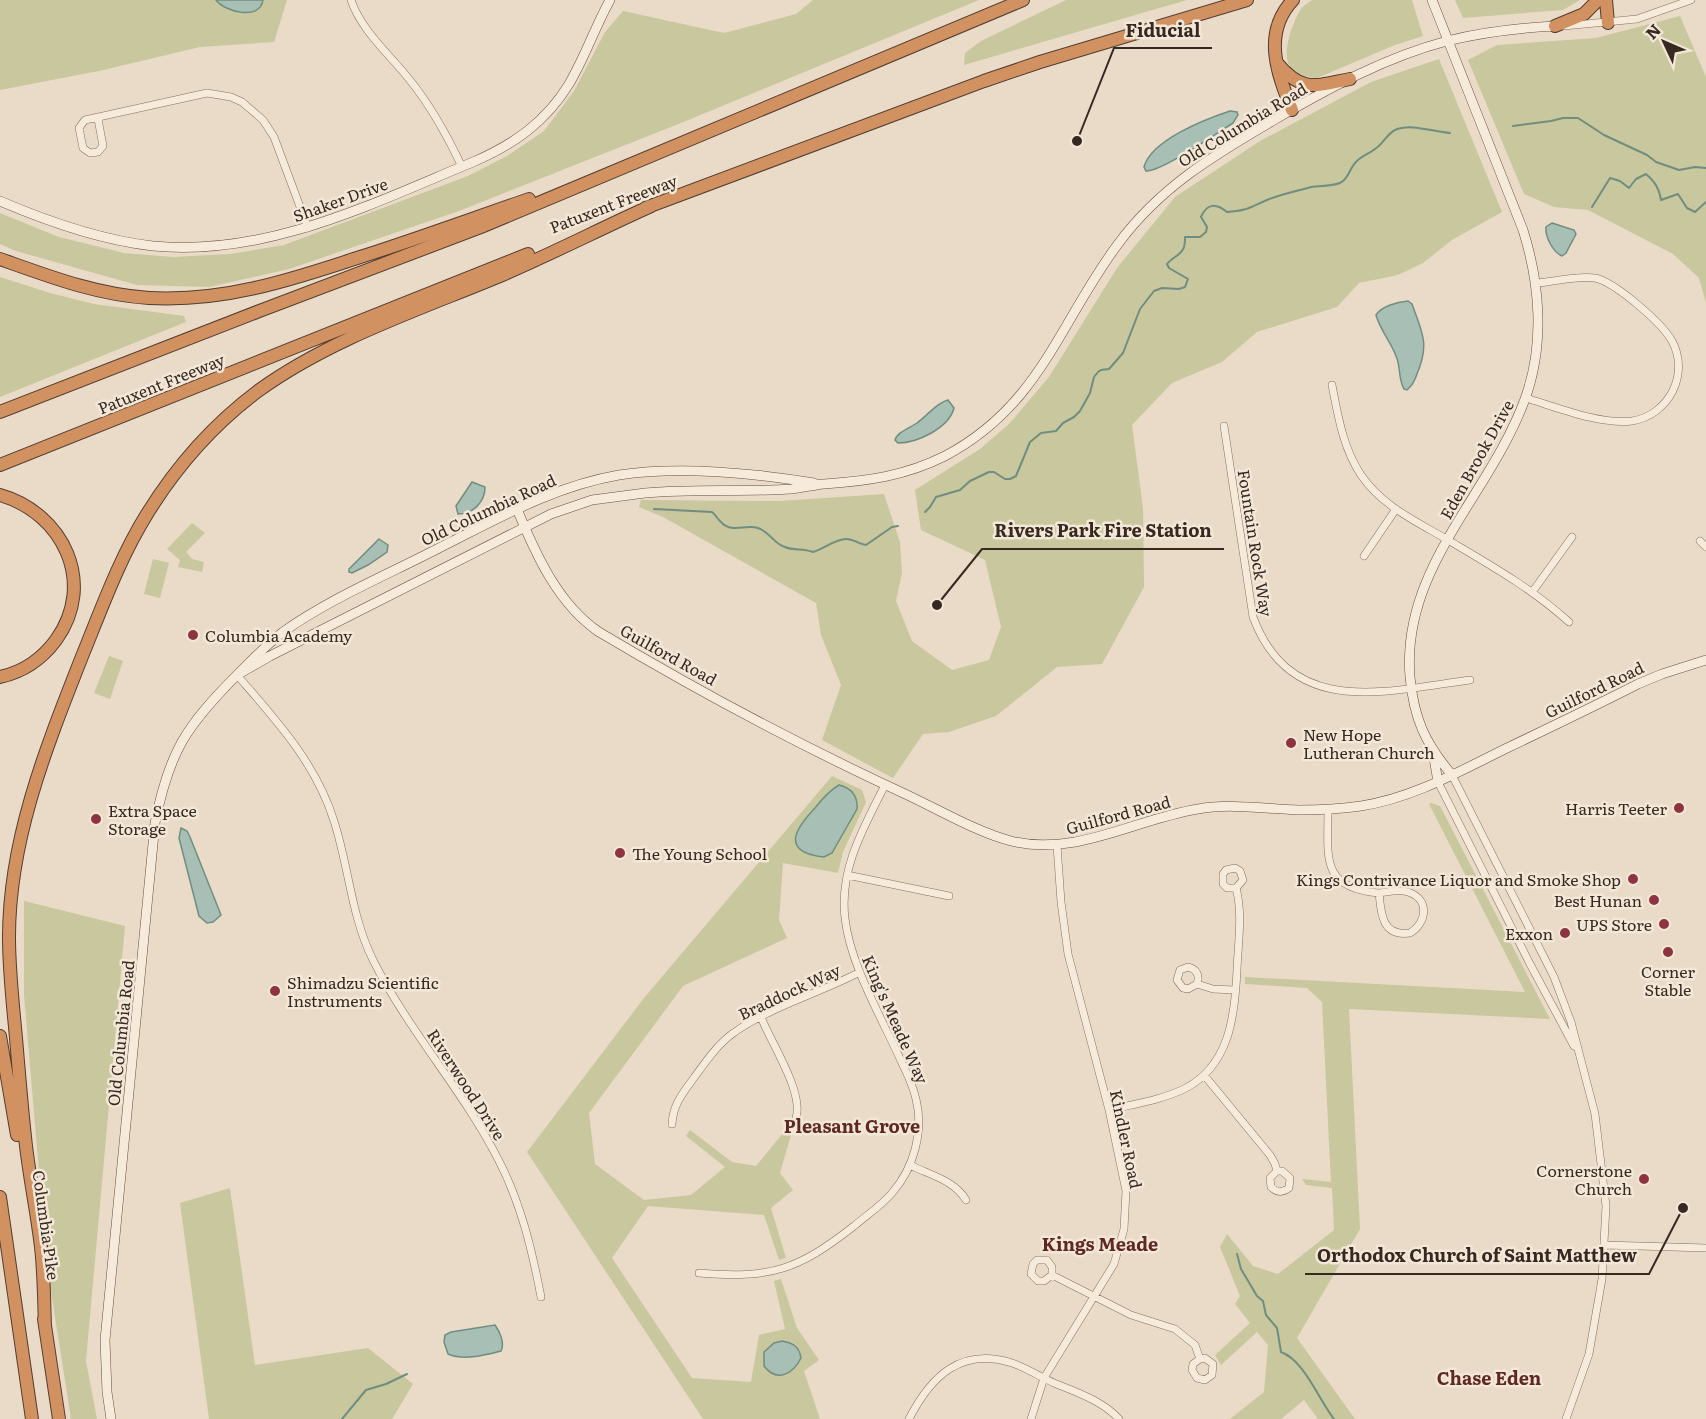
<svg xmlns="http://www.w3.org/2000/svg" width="1706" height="1419" viewBox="0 0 1706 1419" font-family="Literata,serif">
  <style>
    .green { fill: #c8c79d }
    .water { fill: #a8bfb5; stroke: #708d81; stroke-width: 1.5 }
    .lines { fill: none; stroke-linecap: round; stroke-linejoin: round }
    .stream { stroke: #708d81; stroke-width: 2 }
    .street-casing { stroke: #856e5f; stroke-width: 8 }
    .secondary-casing { stroke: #674f42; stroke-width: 10 }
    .highway-casing { stroke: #533d32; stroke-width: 14 }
    .street { stroke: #f6eada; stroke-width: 7 }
    .secondary { stroke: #f6eada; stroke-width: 9 }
    .highway { stroke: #d19161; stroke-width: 12 }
    .poi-dot { fill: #8e3441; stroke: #f3e7d7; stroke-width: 2 }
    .labels { text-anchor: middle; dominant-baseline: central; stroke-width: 5; stroke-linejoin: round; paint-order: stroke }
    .street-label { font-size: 16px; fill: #372821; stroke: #f3e7d7 }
    .poi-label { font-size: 16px; fill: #372821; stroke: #f3e7d7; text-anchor: end }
    .neighbourhood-label { font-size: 18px; font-weight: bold; fill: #5f2824; stroke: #f3e7d7 }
    .leader { fill: none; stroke: #372821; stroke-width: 2 }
    .callout-dot { fill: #372821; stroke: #f3e7d7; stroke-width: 2 }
    .callout-label { font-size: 18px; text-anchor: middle; font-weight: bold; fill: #372821; stroke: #f3e7d7; stroke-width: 5; stroke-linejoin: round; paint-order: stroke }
  </style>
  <rect width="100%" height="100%" fill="#eadbc8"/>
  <path class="green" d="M0,0h287l-13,42 -74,5 -101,24 -99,19z
    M813,0h166l-293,121 -227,90 -170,58 -80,18 -72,-2 -121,-34 -16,-7v-31l59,24 65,16 49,4 57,-3 54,-9 184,-69 39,-20 37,-25 30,-40 31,-59 18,-21 101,22 72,-19z
    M1066,0h121l-223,65 1,-12 16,-12z
    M1312,0h100l11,36 -28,9 -78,33c-9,-1 -20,-3 -26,-10 -11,-12 2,-47 10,-59 3,-4 7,-6 11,-9z
    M1455,0h125l-17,10 -100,8z
    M1680,16l26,61v226l-7,-25 -26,-24 -85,-44 -34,-3 -30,-13 -56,-134 29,-15 99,-7z
    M1439,59l63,153 -50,28 -29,23 -25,12 -39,8 -22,24 -80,25 -35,30 -50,21 -40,42 11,83 1,79 -42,77 -45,3 -61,49 -47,16 -26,2 -30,44 -71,-38 19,-55 -20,-50 -5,-32 -153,-86 -24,-10 2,-7 139,1 104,-7 16,48 2,31 -6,28 16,40 40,29 37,-10 12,-33 -16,-67 -64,-30 -6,-40 65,-41 29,-25 40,-47 68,-109 58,-71 85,-56 111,-59z
    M0,277l50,16 44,11 90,12 2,6 -186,75z
    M192,523l13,10 -19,19 6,7 12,3 -2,10 -24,-5 2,-7 -13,-11z
    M153,559l16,4 -9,35 -16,-4z
    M109,656l14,5 -13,38 -16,-6z
    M832,776l30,14 4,12 -23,50 -5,21 -55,-10 -4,57 8,18 -104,48 -94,127 6,51 49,36 47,-5 34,-28 -39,-31 4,-6 42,32 24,4 28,-34 7,3 -11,38 13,17 -22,18 15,50 -7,2 -15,-45 -116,-9 -36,52 80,120 59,4 8,-47 26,-6 -11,-48 7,-2 16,49 22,32 -15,11 16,48h-117l-176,-267 117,-154z
    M1431,803l9,3 110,213 -201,-10 11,220 -63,109 58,81h-37l-14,-19 -23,19h-51l34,-27 4,-47 -11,-13 -36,33 -6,-10 35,-32 -15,-19 5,-8 -20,-49 7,-13 26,32 25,8 56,-44 -2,-42 -26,-3 -4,-6 29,3 -9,-180 -15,-14 -62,-4v-7l280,15 -96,-188z
    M24,901l101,25 -39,435 11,58h-26l-24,-153 -23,-271z
    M230,1188l25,177 113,-17 45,36 -21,35h-183l-29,-216z"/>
  <path class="water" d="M216,0h47c-3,21 -38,12 -47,0z
    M1230,111l7,1 1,3 -5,8c-16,10 -72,49 -87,48l-2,-4c7,-27 62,-48 86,-56z
    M1552,223l22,7 2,4 -10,19 -4,3c-9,-4 -17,-19 -16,-29z
    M1408,301l4,3c10,29 18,39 5,70 -2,6 -4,11 -10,16l-3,-1c-6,-10 -3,-22 -8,-33 -5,-14 -16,-26 -20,-41 6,-9 21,-13 32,-14z
    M948,400l6,8c-5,20 -37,35 -56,35l-3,-3c2,-8 15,-12 22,-17 10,-7 19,-20 31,-23z
    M472,482l13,5c0,15 -12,27 -27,27l-2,-8z
    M379,539l9,6 -1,7 -19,13 -16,8 -3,-1v-3z
    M839,785c12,3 19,11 18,24l-25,44 -8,4c-43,-5 -30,-27 -9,-49 7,-9 14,-17 24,-23z
    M181,828l6,3 3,6 31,78 -8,7 -6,1 -8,-7 -20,-78z
    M495,1325c5,7 10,18 6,26 -16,4 -37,10 -53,3l-4,-12 1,-7 6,-3z
    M782,1341c11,2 17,5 19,17 -8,16 -24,25 -37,8v-14l10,-9z"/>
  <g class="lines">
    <path class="stream" d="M1513,126l38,-5 12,-3h15l26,17 43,20 9,7 23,8 16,-3 11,1
      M1592,207l18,-29 10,3 9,7 7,-9 10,-5c9,8 13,14 15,26l17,-6 9,14 8,4 11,-10
      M654,509l58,3c4,3 6,8 10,11 10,10 24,1 36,5 12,4 16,16 27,19 9,4 18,1 28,5 11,-3 22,-13 33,-13 8,0 12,5 20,6l26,-18 6,-1
      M925,512l5,-5 6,-10 24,-7 10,-9 19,-9h5l11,7h5l6,-3 14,-34 11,-9 15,-2 7,-8 11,-6 6,-6 10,-18 4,-16 4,-5 3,-2 8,-1 14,-16 17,-44 14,-18 8,-3 17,1 6,-2 3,-8 -19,-11 -2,-4c5,-7 15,-9 17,-17 1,-3 1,-7 1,-10h15l6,-5 1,-5 -6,-10c6,-14 15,-14 26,-5 20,-1 23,-5 40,-12 14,-6 30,-9 44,-13 10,-2 25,0 32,-6 6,-5 7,-13 13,-19 5,-6 13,-8 19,-13 8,-5 12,-15 20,-19 16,-7 38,2 55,3
      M1237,1254l4,15 16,27 6,5 3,14 11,13 4,24c23,8 38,48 53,67
      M342,1419l24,-29 20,-6 21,-10"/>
    <defs>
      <path id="street" d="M351,0c10,30 38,54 58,79 22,27 38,56 53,88
        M1564,26l73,-7 54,-19
        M98,119l5,27 -5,6 -8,1 -7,-5 -4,-20 6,-8 122,-27 24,4 11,5 21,18 11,17 34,91
        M1332,385c6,31 11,63 29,90 21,31 56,47 87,65 44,26 83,48 121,82
        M1526,398c30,9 74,27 106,23 37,-6 58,-47 40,-80 -10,-18 -57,-59 -77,-63 -18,-3 -40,4 -59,5
        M1224,426l29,191c38,102 133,74 217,63
        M1700,541l6,6
        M1364,556l32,-47
        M1533,591l39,-54
        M237,675c39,45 79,88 97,146 15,46 17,95 39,139 35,70 89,129 125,199 23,44 34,91 43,138
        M1452,775l102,202 17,45 24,92 11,92 -4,73 -13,75 -23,65
        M1438,782l92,182 44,82
        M1328,810c0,47 -8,78 51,83 2,21 3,44 31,40 17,-10 20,-34 -2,-41 -9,-3 -20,0 -29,1
        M847,875l102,21
        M1197,984c3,-8 0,-15 -9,-17l-8,3 -3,10 6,8 5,1 9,-5 16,5 22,1
        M761,1017c10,26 43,75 35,101
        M1204,1075l66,80 5,9 2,7 -7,7 1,9c6,6 11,6 18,1l1,-10 -8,-7h-5
        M1109,1110c25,-6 52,-10 75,-21 46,-23 51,-74 53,-119 1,-27 6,-56 -1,-82l7,-8 -3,-9 -5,-3 -9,2 -3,4v10l4,4h9
        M672,1124c1,-19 10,-30 21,-45 12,-16 23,-33 39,-45 37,-27 88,-41 128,-62
        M910,1165c20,10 44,15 56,35
        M1605,1245l101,3
        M699,1273c72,6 99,-3 155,-47 13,-11 27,-20 38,-33 22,-25 32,-62 24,-94 -3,-13 -9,-26 -15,-38 -19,-43 -51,-96 -56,-143 -6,-49 19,-91 40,-133
        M1052,1275l-8,6h-6l-7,-7 2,-10 4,-4h10l5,7v8l79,40 44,14 20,16 5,14 5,-1 8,6 -1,11 -7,5 -8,-2 -5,-8 1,-6 7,-5
        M909,1419c22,-43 52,-72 103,-56 15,5 28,14 42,20 22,9 49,18 65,36
        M1031,1419l13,-41 70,-114 10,-35 2,-38 -17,-81 -41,-156 -7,-52 -4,-57"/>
      <path id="secondary" d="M1432,0l91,230c17,54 22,114 2,169 -35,96 -124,169 -115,278 4,42 15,66 42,98
        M0,201c49,21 100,39 153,45 113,11 218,-42 320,-84 40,-17 73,-40 96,-78 16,-27 26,-57 41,-84
        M517,509c19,46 41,95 82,123 99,59 200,113 304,161 33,15 73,39 108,48 65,16 124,-22 187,-32 33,-6 67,0 101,1 21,0 41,-1 62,-4 52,-8 99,-35 146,-58 44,-21 88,-42 131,-64l24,-10 44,-14
        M237,675l33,-19 281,-142 41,-14 53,-7c48,-4 98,-1 147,-4 10,-1 21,-4 32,-5 44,-3 81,-8 121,-28 95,-50 114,-133 173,-212 42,-57 96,-89 156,-124 55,-32 112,-63 173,-79 36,-9 72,-13 108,-15
        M1433,752l5,30
        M111,1419l-4,-27 -2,-52 50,-517c14,-71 31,-97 82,-148 15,-15 29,-30 46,-43 46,-33 106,-58 156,-84 58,-29 115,-62 180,-73 60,-9 136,-2 195,8"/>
      <path id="highway" d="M1606,0l2,23
        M1555,26l29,-12 14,-14
        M1277,63c25,30 38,23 73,16
        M1292,110c-15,-37 -30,-77 1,-110
        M645,208l339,-127 56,-19 207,-62
        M0,259c48,17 97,36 149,39 73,4 139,-17 208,-40 57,-18 114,-39 172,-59
        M0,412l262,-102 219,-83 542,-227
        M0,465l528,-211
        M0,495c63,18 97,88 56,145 -14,19 -33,32 -56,37
        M0,1036l17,99
        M0,1197l32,222
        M44,1319l15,100
        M45,1326c-1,-26 -1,-53 -4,-79 -4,-34 -11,-67 -15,-101 -4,-35 -7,-72 -10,-108 -3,-33 -7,-67 -7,-101 0,-97 37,-189 72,-278 20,-49 38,-100 66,-145 29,-47 67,-90 111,-123 72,-52 160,-81 242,-115 51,-22 100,-47 151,-70"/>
    </defs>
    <use href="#street" class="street-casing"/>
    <use href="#secondary" class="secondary-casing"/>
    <use href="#highway" class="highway-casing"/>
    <use href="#street" class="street"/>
    <use href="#secondary" class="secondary"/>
    <use href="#highway" class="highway"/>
  </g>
  <g class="poi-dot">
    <circle cx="193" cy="635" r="6"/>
    <circle cx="1291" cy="743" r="6"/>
    <circle cx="1679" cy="808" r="6"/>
    <circle cx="96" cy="819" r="6"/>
    <circle cx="620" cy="853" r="6"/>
    <circle cx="1633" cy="879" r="6"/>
    <circle cx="1654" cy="900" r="6"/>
    <circle cx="1664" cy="924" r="6"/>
    <circle cx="1565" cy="933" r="6"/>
    <circle cx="1668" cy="952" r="6"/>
    <circle cx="275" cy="991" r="6"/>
    <circle cx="1644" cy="1179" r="6"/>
  </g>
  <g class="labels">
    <g class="street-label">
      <text transform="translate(1242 124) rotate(-31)">Old Columbia Road</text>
      <text transform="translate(340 199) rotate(-20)">Shaker Drive</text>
      <text transform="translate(613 203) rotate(-21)">Patuxent Freeway</text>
      <text transform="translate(161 383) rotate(-22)">Patuxent Freeway</text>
      <text transform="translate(1476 459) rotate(-61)">Eden Brook Drive</text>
      <text transform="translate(488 509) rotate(-25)">Old Columbia Road</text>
      <text transform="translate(1256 543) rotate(81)">Fountain Rock Way</text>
      <text transform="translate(669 654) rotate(29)">Guilford Road</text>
      <text transform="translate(1594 689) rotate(-26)">Guilford Road</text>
      <text transform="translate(1118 814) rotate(-15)">Guilford Road</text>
      <text transform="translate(789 991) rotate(-25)">Braddock Way</text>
      <text transform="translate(896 1019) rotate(66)">King's Meade Way</text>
      <text transform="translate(120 1033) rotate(-84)">Old Columbia Road</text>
      <text transform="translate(467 1084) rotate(57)">Riverwood Drive</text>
      <text transform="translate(1127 1139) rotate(78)">Kindler Road</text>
      <text transform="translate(47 1225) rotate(82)">Columbia Pike</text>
    </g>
    <g class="poi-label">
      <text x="205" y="635" text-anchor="start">Columbia Academy</text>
      <text x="1303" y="734" text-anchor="start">New Hope<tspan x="1303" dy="18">Lutheran Church</tspan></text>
      <text x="1667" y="808">Harris Teeter</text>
      <text x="108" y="810" text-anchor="start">Extra Space<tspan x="108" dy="18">Storage</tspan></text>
      <text x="632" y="853" text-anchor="start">The Young School</text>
      <text x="1621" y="879">Kings Contrivance Liquor and Smoke Shop</text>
      <text x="1642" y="900">Best Hunan</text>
      <text x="1652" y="924">UPS Store</text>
      <text x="1553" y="933">Exxon</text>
      <text x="1668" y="971" text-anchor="middle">Corner<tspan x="1668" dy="18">Stable</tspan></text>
      <text x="287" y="982" text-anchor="start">Shimadzu Scientific<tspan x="287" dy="18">Instruments</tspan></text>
      <text x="1632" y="1170">Cornerstone<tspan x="1632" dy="18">Church</tspan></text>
    </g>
    <g class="neighbourhood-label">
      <text x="852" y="1125">Pleasant Grove</text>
      <text x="1100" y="1243">Kings Meade</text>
      <text x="1489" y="1377">Chase Eden</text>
    </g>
  </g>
  <path class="leader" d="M1077 141L1114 48H1212M937 605L982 549H1224M1683 1208L1649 1274H1305"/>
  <g class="callout-dot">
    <circle cx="1077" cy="141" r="6"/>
    <circle cx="937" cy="605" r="6"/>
    <circle cx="1683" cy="1208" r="6"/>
  </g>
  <g class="callout-label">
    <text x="1163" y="37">Fiducial</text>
    <text x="1103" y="537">Rivers Park Fire Station</text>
    <text x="1477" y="1262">Orthodox Church of Saint Matthew</text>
  </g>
  <g transform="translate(1664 42) rotate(314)" stroke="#f3e7d7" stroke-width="4.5" paint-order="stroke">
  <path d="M0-4.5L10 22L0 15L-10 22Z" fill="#372821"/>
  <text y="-9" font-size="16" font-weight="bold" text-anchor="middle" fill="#372821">N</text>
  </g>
</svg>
